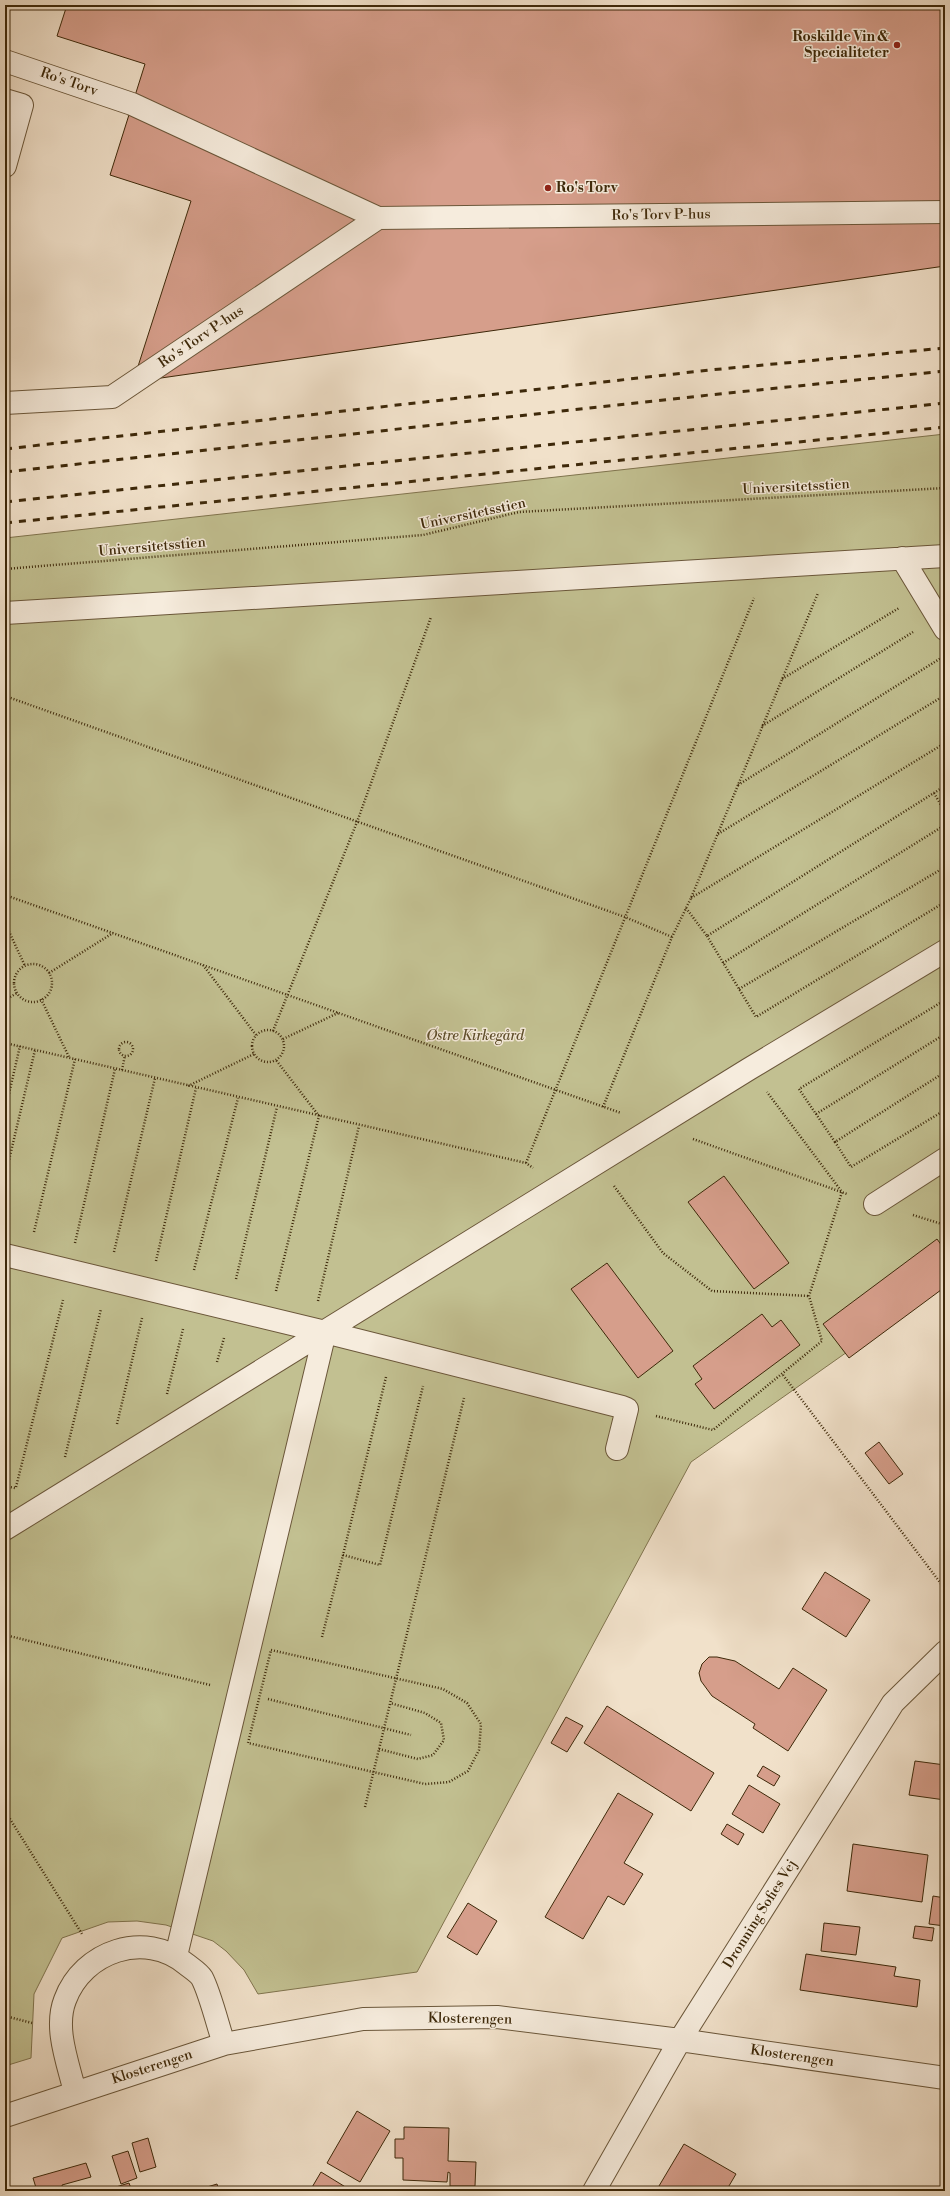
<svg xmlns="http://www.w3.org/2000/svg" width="950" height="2196" viewBox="0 0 950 2196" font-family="'Libre Bodoni',serif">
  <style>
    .green { fill: #c2c091; stroke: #80744e }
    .building { fill: #d69e8b; stroke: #3e290a }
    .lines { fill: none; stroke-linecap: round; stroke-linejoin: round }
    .minor-casing { stroke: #6b573a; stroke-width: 24 }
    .path { stroke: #3e290a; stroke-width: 2.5; stroke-dasharray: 1 2; stroke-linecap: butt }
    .minor { stroke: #f6ecdd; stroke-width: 22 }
    .rail { stroke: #3e290a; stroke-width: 3; stroke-dasharray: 7 7; stroke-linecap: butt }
    .poi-dot { fill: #8f2418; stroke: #f6ecdd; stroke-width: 1.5 }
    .labels { text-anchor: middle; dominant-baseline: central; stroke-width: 3; stroke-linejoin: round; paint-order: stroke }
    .poi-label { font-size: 14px; font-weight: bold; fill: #3e290a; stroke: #f6ecdd; text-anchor: end }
    .street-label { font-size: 14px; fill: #3e290a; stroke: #f6ecdd }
    .park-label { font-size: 14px; font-style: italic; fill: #5f4f2c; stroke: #f6ecdd }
  </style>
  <rect width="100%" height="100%" fill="#f1e1ca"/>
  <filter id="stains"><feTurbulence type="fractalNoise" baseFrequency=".005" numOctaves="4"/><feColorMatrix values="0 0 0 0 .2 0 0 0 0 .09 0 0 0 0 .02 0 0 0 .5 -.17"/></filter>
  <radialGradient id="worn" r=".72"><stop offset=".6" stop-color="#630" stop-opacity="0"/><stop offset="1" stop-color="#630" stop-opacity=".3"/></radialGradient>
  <path class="green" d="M945,434v849l-254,179 -274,510 -159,22 -14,-24 -18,-19 -13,-10 -47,-16 -29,-4 -29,1 -46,16 -28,56 -3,64 -26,8v-1528z"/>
  <path class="building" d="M67,5h878v261l-812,116 58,-181 -81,-26 35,-111 -88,-28z
    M724,1176l65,87 -35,26 -66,-87z
    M937,1239l8,11v37l-96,71 -26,-34z
    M607,1263l66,88 -35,27 -67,-89z
    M762,1314l10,13 9,-7 19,25 -86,64 -19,-25 7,-5 -9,-13z
    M879,1442l24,32 -14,10 -24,-31z
    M825,1572l45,28 -24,37 -44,-28z
    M709,1657h8l18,4 44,28 14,-21 34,22 -39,61 -35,-23 2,-4 -43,-28 -11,-15 -2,-8 3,-9z
    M607,1706l107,67 -23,38 -107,-68z
    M566,1717l17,9 -16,26 -16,-9z
    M915,1761l30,4v35l-36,-5z
    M763,1766l17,10 -6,10 -17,-10z
    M749,1785l31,19 -17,29 -31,-19z
    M618,1793l35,21 -29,49 19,11 -19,31 -16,-9 -25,43 -38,-22z
    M727,1824l17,10 -6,11 -17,-11z
    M853,1844l75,11 -6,47 -75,-11z
    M933,1896l12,2v28l-16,-2z
    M468,1903l29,18 -20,34 -30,-18z
    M824,1923l36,4 -4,28 -35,-4z
    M915,1926l19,2 -2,13 -19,-3z
    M806,1954l90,13 -2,9 26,4 -3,27 -117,-17z
    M357,2111l33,20 -30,51 -33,-19z
    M404,2127l45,1 -1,33 28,1 -1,24h-25v-13l-2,-1 -1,10 -44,-2v-22h-8v-19h9z
    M148,2138l8,29 -16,5 -8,-29z
    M684,2144l52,30 -10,17h-70z
    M128,2151l9,27 -16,6 -9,-28z
    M86,2163l5,14 -29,8 1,6h-26l-4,-13z
    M321,2172l31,19h-39l-2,-2z
    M129,2183l3,8 5,-2v2h-34z
    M217,2184l2,7h-25z"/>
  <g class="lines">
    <defs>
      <path id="minor" d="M5,61l127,43 246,114 567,-6
        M5,100l17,5 -17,61
        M5,403l107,-6 266,-179
        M902,558l43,71
        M5,613l940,-57
        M875,1204l70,-45
        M5,1255l320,77 297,75 5,2 -10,40
        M5,1529l744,-460 196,-118
        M176,1956l149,-624
        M75,2092c-7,-29 -21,-64 -10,-92 18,-49 80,-70 121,-36 5,4 13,9 16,14 8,15 16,48 22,66
        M5,2116l219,-72 139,-25 134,-2 183,23 265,38
        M594,2191l86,-151 213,-337 52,-51"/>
    </defs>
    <use href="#minor" class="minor-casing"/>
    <path class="path" d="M5,569l418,-34 96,-23 426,-24
      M782,679l117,-71
      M5,696l620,221 47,20
      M762,726l151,-94
      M738,785l203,-127
      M934,793l11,19
      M718,834l227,-139
      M5,879l4,2 -4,10
      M5,895l616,218
      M691,898l254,-155
      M686,908l21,28 238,-150
      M5,923l20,43
      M707,936l49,81 189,-115
      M723,963l222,-138
      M14 983a19 19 0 1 1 38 0a19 19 0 1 1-38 0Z
      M203,965l53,70
      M49,973l64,-40
      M739,989l206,-122
      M41,999l28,58
      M5,1000l12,-7
      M945,1000l-146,89 36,53 110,-70
      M252 1046a16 16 0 1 1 32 0a16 16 0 1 1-32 0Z
      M273,1031l84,-209 74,-205
      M283,1039l55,-26
      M119 1049a7 7 0 1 1 14 0a7 7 0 1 1-14 0Z
      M5,1043l521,120 7,5
      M122,1070l3,-15
      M188,1086l66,-32
      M603,1107l69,-170 19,-39 127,-305
      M5,1111l15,-65
      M816,1114l129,-80
      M693,1139l154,55
      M835,1142l16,25 94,-57
      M526,1163l228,-565
      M5,1177l30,-127
      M614,1186l49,67 49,38 97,5
      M913,1215l32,10
      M34,1232l41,-173
      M75,1243l40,-174
      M114,1252l41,-174
      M156,1261l40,-173
      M194,1270l44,-172
      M236,1279l41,-172
      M276,1291l43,-175 -43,-56
      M318,1301l41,-175
      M217,1362l7,-24
      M783,1375l162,214
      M386,1377l-43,178 37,10 43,-179
      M167,1394l16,-65
      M656,1416l57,14 109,-89 -13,-45 33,-104 -75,-100
      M117,1424l25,-106
      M65,1457l36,-148
      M5,1486l10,2
      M16,1487l47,-187
      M5,1635l205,50
      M322,1637l21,-82
      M271,1650l172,39 24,14 14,21 -2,26 -11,21 -19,11 -24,2 -177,-41z
      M268,1699l143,36
      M379,1749l39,10 15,-4 11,-15 -3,-17 -16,-10 -35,-10
      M365,1807l99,-409
      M5,1811l77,123
      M5,2016l27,7"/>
    <use href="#minor" class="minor"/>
    <path class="rail" d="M5,449l705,-79 235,-22
      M5,472l704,-77 236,-24
      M5,502l940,-99
      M5,523l940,-96"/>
  </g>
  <g class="poi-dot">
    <circle cx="897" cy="45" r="4"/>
    <circle cx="548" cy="188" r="4"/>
  </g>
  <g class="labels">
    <g class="poi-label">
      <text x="889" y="37">Roskilde Vin &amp;<tspan x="889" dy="16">Specialiteter</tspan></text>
      <text x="556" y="188" text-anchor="start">Ro's Torv</text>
    </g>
    <g class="street-label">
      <text transform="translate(69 82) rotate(19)">Ro's Torv</text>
      <text transform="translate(661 215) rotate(-1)">Ro's Torv P-hus</text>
      <text transform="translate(201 337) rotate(-34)">Ro's Torv P-hus</text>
      <text transform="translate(796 487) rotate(-3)">Universitetsstien</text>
      <text transform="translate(473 514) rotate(-12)">Universitetsstien</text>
      <text transform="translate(152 547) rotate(-5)">Universitetsstien</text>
      <text transform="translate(760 1914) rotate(-58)">Dronning Sofies Vej</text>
      <text transform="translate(470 2019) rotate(1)">Klosterengen</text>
      <text transform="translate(792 2056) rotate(8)">Klosterengen</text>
      <text transform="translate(152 2067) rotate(-18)">Klosterengen</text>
    </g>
    <g class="park-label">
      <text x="475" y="1036">Østre Kirkegård</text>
    </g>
  </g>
  <rect width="950" height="2196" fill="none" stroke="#f1e1ca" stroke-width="20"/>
  <rect x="6" y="6" width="938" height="2184" fill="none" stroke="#3e290a" stroke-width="2"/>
  <rect x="10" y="10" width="930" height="2176" fill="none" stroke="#3e290a"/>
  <rect width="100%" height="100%" filter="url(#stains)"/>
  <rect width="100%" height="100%" fill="url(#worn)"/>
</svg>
